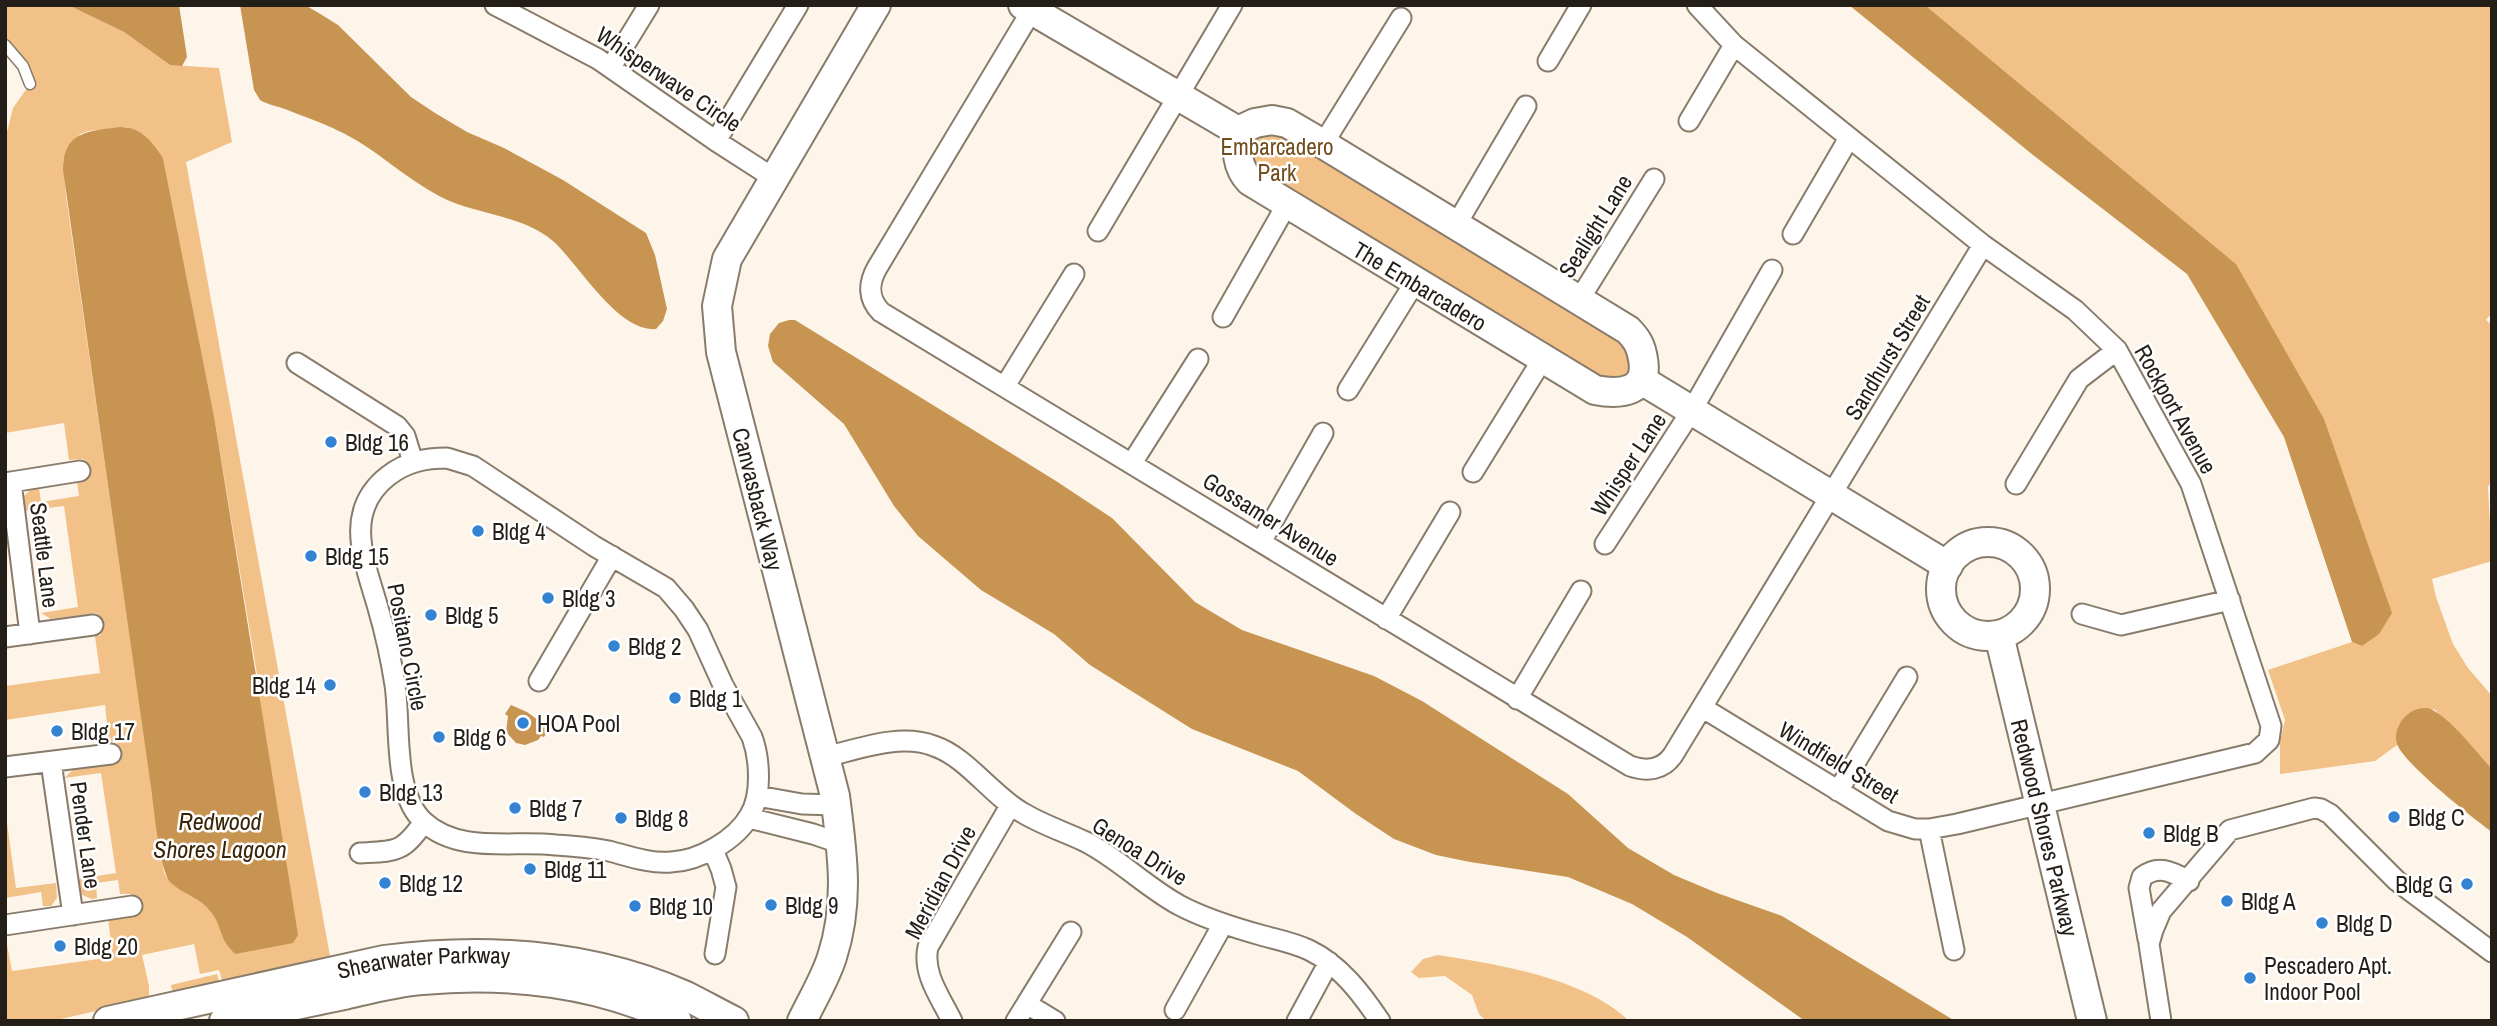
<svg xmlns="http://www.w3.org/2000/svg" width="2497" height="1026" viewBox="0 0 2497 1026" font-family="'Archivo Narrow',sans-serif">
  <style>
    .green { fill: #f1c188; fill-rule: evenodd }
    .water { fill: #c79452 }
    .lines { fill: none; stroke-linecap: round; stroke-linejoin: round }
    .lane-casing { stroke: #887b6b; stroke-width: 13 }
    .street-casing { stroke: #887b6b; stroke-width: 23 }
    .secondary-casing { stroke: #887b6b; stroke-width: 32 }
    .lane { stroke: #fff; stroke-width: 10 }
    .street { stroke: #fff; stroke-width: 19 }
    .secondary { stroke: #fff; stroke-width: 28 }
    .poi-dot { fill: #3383d2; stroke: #fff; stroke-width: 2.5 }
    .labels { text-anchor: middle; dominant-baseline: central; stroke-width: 5; stroke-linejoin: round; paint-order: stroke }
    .street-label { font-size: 23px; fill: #241e18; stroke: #fff }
    .park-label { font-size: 23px; fill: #724e1d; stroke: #fff }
    .poi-label { font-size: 23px; fill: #241e18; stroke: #fff; text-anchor: start }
    .water-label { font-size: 24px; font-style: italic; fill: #3a2507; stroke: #fff }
  </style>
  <rect width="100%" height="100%" fill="#fef5ea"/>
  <path class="green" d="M5,5h63l56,27 46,33 49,3 13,74 -46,20 144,794 -108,24 -3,-10 -19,4 -6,-30 -52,11 7,31v13l-97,22h-47v-87l7,37 101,-14 -5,-38 26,-4 -3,-21h-11l-2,-14 -22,3 1,15 -5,1 -10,-4 -5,-16 39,-6 -15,-100 -37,5 10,-9 45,-7 -3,-21 -7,1 -4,-37 -100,15v-34l95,-13 -5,-37 6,-1 -4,-22 -46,6 -10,-6 37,-6 -14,-101 -39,5 -1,-15 9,-9h6l2,15 38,-6 -2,-14 10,-3 -3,-20 -15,1 -5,-37 -59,10v-300l1,3 7,-28 17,-24 -25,-39zM127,127l36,31 51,258 45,270 -24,268c-16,-15 -12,-28 -24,-43 -13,-16 -36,-21 -47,-38l-98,-677 -3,-35 17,-27 8,-3z
    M1925,5h567v308l-6,7 6,5v154l-4,8 4,74 -60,18 4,18 17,47 15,24 24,28v73l-58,-60 -38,26 1,10 -22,16 -95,13v-31l5,-23 -17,-50 84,-28 10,4 -126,-382z
    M1266,127l361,211 4,35 -19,12 -352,-204 -13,-41z
    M5,808l11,80 40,-5 1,15 -6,8h-8l-2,-14 -36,6z
    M1438,955c58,9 147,23 191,66h-143l-7,-7 -7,-19 -27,-19 -26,2 -8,-6 12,-13z
    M217,974l3,10 -47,11 -2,-10z"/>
  <path class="water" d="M68,5h111l8,52 -5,9 -12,-1 -46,-33z
    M240,5h65l17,10 16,10 73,72 24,16 32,19 37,16 59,32 83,53 9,22 12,54 -4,12 -7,8c-38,4 -78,-66 -103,-88 -32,-27 -78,-26 -114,-45 -34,-18 -61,-45 -94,-62 -19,-10 -40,-17 -60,-25 -8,-3 -17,-4 -25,-9l-6,-10z
    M1849,5h76l311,259 88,155 68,194 -13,21 -17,12 -10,-4 -68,-205 -97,-163 -154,-119z
    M120,127c22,0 32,15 43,31l51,258 82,506 2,13 -5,8 -58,11c-17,-16 -12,-27 -24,-42 -10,-14 -28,-18 -40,-29 -12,-12 -17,-76 -20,-96l-88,-617c0,-39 26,-39 57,-43z
    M789,320h6l261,161 56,37 83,84 47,28 132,46 48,25 146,93 60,54 46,27 43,18 65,23 173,105h-150l-118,-84 -55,-33 -64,-27 -98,-15 -34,-7 -42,-16 -38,-25 -58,-43 -106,-42 -102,-64 -36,-31 -73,-44 -63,-54 -24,-30 -50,-82 -71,-62 -5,-16 2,-12 9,-11z
    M511,705l16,7 22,16 -5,9 -3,-1 -3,4 -13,5 -9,-2 -10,-11 2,-16 -3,-2z
    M2427,708c19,4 50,45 65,61v63c-19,-14 -88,-68 -95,-88 -3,-8 1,-19 6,-25 7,-8 14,-11 24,-11z"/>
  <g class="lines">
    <defs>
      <path id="lane" d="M5,45l18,21 7,18"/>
      <path id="street" d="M495,5l103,54 118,82 59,38
        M1035,5l-158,263c-9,16 -9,31 4,44l749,454c17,6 33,4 43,-11l310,-510
        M1697,5l37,40 249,200 92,65 42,40 74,134 80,242 -2,14 -14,13 -298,71 -28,5h-14l-27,-8 -185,-113
        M1548,61l33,-56
        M611,67l38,-62
        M1689,121l45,-76
        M716,141l82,-136
        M1323,144l78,-126
        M1456,225l70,-119
        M1098,231l134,-226
        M1793,234l56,-96
        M1579,300l75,-121
        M1223,317l64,-113
        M297,363l100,63 8,10 8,26
        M1005,386l69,-112
        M1348,390l67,-108
        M447,458l26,8 121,80 72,42 18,21 14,21 25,55 29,52c8,22 10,58 -2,78 -14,25 -51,46 -79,47 -20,2 -43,-6 -62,-11 -17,-3 -35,-5 -53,-6 -43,-5 -97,9 -132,-23 -32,-29 -23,-97 -29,-137 -4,-26 -10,-53 -17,-77 -13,-46 -36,-96 10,-132 18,-14 37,-18 59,-18z
        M1132,463l66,-104
        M1473,472l69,-112
        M11,482l19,152
        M5,483l75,-12
        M2016,484l63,-105 38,-29
        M1261,542l62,-109
        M1605,544l87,-134 80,-140
        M2082,614l39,11 109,-25
        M1386,619l64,-107
        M5,637l88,-12
        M539,681l73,-125
        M1517,699l64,-108
        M825,757c34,-8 75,-24 109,-11 33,11 58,50 89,67 20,12 42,19 63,29 33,17 60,45 93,63 26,14 56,23 85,31 15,4 30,7 45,14 31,15 52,43 71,71
        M51,762l22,153
        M5,767l106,-13
        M1838,791l69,-114
        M757,796l45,8 34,1
        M749,818l64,16 29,10
        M1929,829l25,121
        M713,850l8,19 5,18 -11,67
        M360,853c37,-2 42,0 64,-31
        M5,925l127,-19
        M2148,939l-9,-51 3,-11c17,-13 30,-5 47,4
        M1027,1004l28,17
        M1175,1010l48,-86
        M952,1021c-11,-23 -30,-47 -24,-74l82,-141
        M1016,1021l55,-89
        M1297,1021l32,-59
        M2161,1021l-12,-77 4,-14 8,-19 69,-81 84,-22 7,1 9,5 67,67 95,71"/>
      <g id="secondary">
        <path d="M1023,5l215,126"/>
        <path d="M1272,120l15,3 36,21 305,186c9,9 13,16 15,29 6,33 -22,36 -48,31l-345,-209c-14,-14 -13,-32 -12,-50l17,-8z"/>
        <path d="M1643,381l305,185"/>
        <circle cx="1988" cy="589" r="47"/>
        <path id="s1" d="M1999,635l93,386"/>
        <path id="s2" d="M108,1021l276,-61c101,-13 207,-6 302,36 16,8 32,17 48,25"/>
        <path d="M224,1021c40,-9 80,-18 120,-26 26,-6 52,-13 78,-15 84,-8 178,2 255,41"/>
        <path d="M802,1021c10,-21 23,-42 30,-64 18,-55 10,-106 3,-161l-114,-444 -4,-46 10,-47 149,-254"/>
      </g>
    </defs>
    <use href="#lane" class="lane-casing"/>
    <use href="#street" class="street-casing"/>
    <use href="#secondary" class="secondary-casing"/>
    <use href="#lane" class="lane"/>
    <use href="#street" class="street"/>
    <use href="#secondary" class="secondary"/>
  </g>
  <g class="poi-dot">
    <circle cx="331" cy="442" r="7"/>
    <circle cx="478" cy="531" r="7"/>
    <circle cx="311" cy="556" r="7"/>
    <circle cx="548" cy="598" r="7"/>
    <circle cx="431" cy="615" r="7"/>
    <circle cx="614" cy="646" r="7"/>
    <circle cx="330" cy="685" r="7"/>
    <circle cx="675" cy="698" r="7"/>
    <circle cx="523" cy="723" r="7"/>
    <circle cx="57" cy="731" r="7"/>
    <circle cx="439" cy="737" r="7"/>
    <circle cx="365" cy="792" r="7"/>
    <circle cx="515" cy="808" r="7"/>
    <circle cx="2394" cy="817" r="7"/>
    <circle cx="621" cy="818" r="7"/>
    <circle cx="2149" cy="833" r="7"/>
    <circle cx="530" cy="869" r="7"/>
    <circle cx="385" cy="883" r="7"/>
    <circle cx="2467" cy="884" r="7"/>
    <circle cx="2227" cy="901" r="7"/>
    <circle cx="771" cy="905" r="7"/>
    <circle cx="635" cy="906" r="7"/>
    <circle cx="2322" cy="923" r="7"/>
    <circle cx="60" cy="946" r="7"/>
    <circle cx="2250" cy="978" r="7"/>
  </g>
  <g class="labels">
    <g class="street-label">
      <text transform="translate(669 79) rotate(34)">Whisperwave Circle</text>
      <text transform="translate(1595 226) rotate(-58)">Sealight Lane</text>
      <text transform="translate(1420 286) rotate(31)">The Embarcadero</text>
      <text transform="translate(1887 357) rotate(-59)">Sandhurst Street</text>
      <text transform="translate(2176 409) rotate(61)">Rockport Avenue</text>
      <text transform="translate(1628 464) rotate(-57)">Whisper Lane</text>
      <text transform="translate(758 499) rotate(76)">Canvasback Way</text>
      <text transform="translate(1271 519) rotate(32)">Gossamer Avenue</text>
      <text transform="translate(45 555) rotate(83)">Seattle Lane</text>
      <text transform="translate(408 647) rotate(79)">Positano Circle</text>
      <text transform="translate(1839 762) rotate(31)">Windfield Street</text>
      <text stroke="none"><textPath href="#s1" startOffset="198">Redwood Shores Parkway</textPath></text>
      <text transform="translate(86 835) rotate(82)">Pender Lane</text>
      <text transform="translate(1140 851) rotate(32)">Genoa Drive</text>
      <text transform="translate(940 882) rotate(-62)">Meridian Drive</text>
      <text stroke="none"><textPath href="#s2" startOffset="322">Shearwater Parkway</textPath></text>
    </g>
    <g class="park-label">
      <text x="1277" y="146">Embarcadero<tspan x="1277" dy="26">Park</tspan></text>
    </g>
    <g class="poi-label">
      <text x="345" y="442">Bldg 16</text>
      <text x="492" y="531">Bldg 4</text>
      <text x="325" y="556">Bldg 15</text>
      <text x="562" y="598">Bldg 3</text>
      <text x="445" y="615">Bldg 5</text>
      <text x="628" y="646">Bldg 2</text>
      <text x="316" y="685" text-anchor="end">Bldg 14</text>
      <text x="689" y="698">Bldg 1</text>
      <text x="537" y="723">HOA Pool</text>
      <text x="71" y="731">Bldg 17</text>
      <text x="453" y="737">Bldg 6</text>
      <text x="379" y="792">Bldg 13</text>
      <text x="529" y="808">Bldg 7</text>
      <text x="2408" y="817">Bldg C</text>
      <text x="635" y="818">Bldg 8</text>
      <text x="2163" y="833">Bldg B</text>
      <text x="544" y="869">Bldg 11</text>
      <text x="399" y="883">Bldg 12</text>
      <text x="2453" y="884" text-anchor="end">Bldg G</text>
      <text x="2241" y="901">Bldg A</text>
      <text x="785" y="905">Bldg 9</text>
      <text x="649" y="906">Bldg 10</text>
      <text x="2336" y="923">Bldg D</text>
      <text x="74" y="946">Bldg 20</text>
      <text x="2264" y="965">Pescadero Apt.<tspan x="2264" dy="26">Indoor Pool</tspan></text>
    </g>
    <g class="water-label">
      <text x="220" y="821">Redwood<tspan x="220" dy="28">Shores Lagoon</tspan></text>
    </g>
  </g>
  <rect width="2497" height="1026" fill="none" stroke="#241e18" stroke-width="14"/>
</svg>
